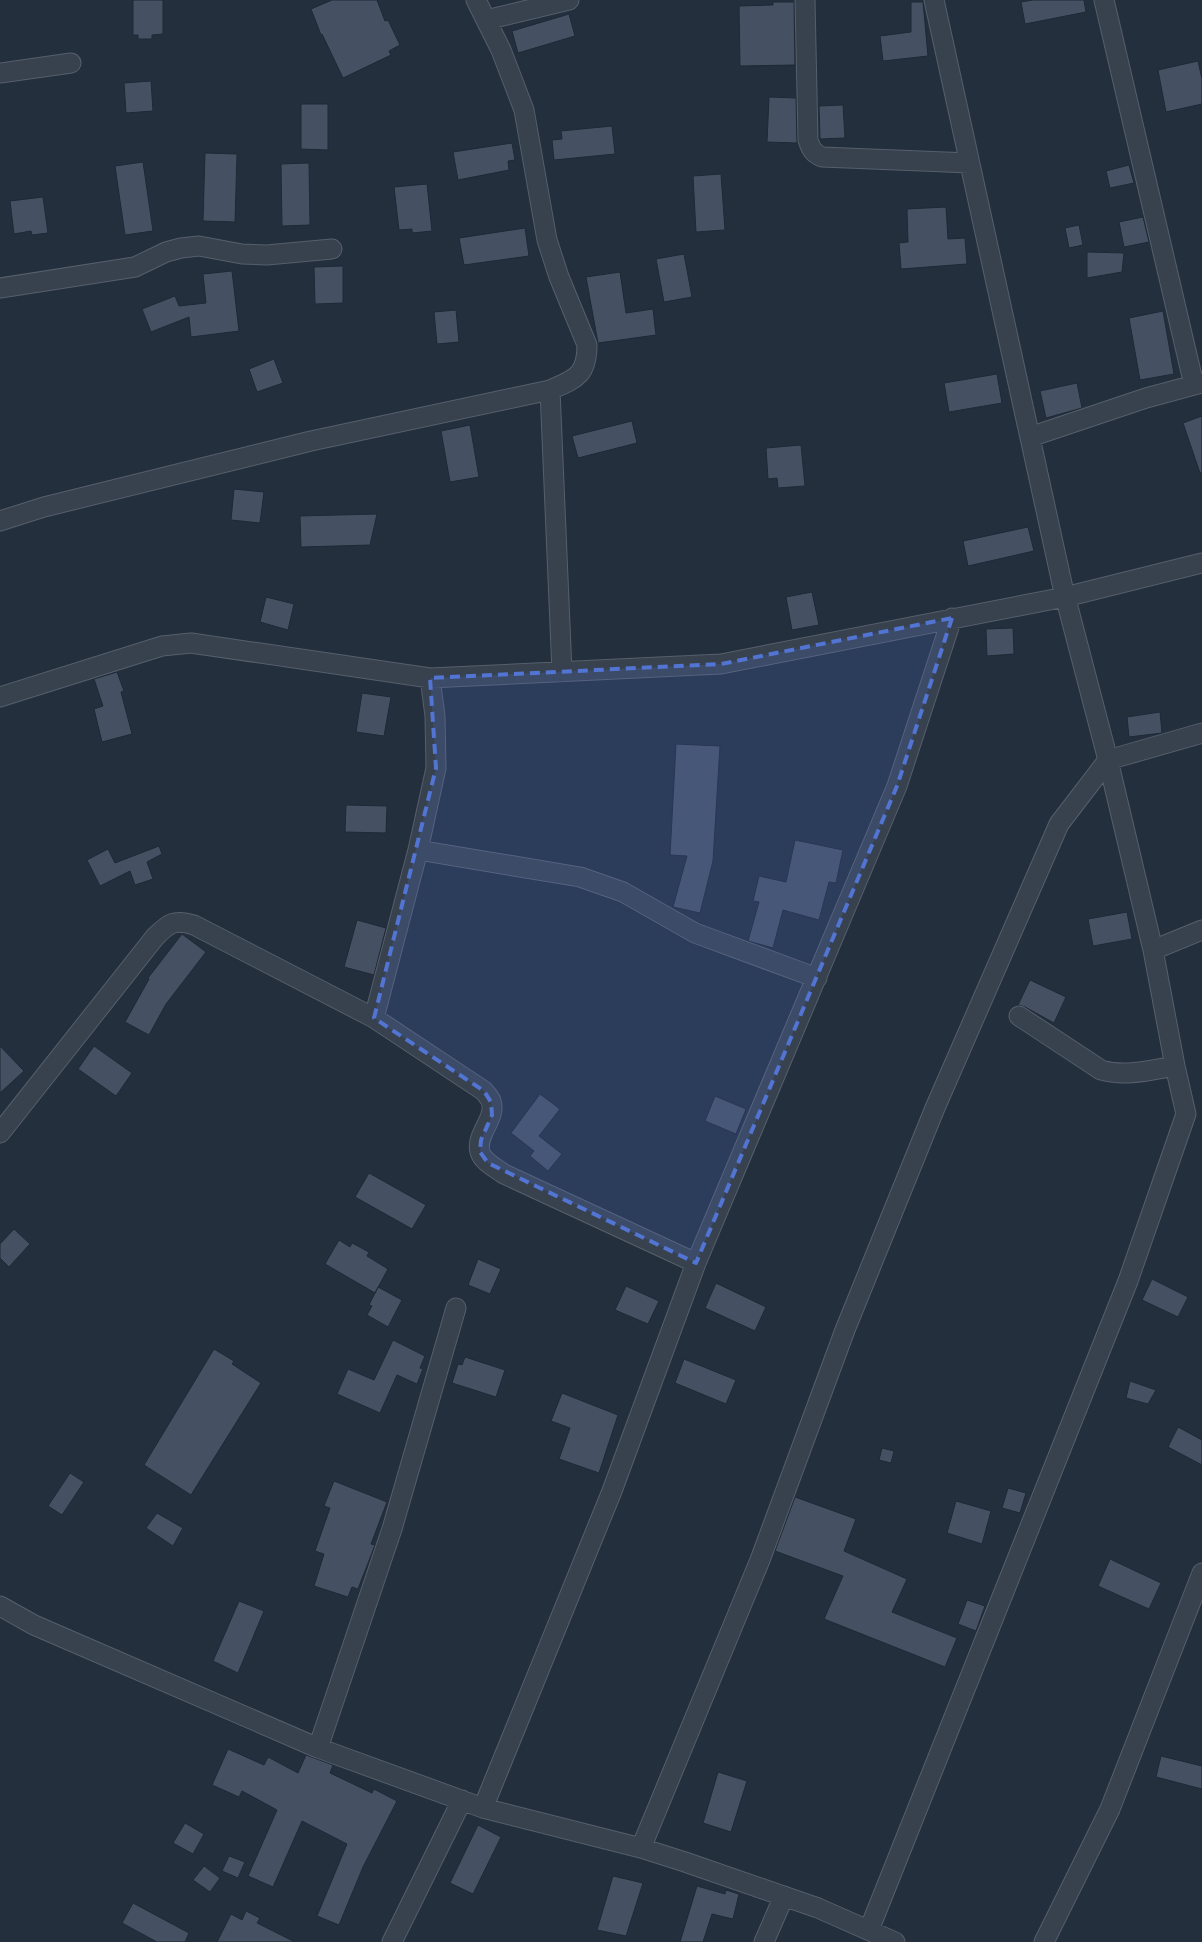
<svg xmlns="http://www.w3.org/2000/svg" width="1202" height="1942" viewBox="0 0 1202 1942" font-family="Signika,sans-serif">
  <style>
    .building { fill: #455162; stroke: #1f2835 }
    .lines { fill: none; stroke-linecap: round; stroke-linejoin: round }
    .minor-casing { stroke: #565f6c; stroke-width: 21 }
    .minor { stroke: #38414e; stroke-width: 19 }
    .marked { fill: #5274d3; fill-opacity: 0.2; stroke: #5274d3; stroke-width: 4; stroke-dasharray: 10 6; stroke-linejoin: round }
  </style>
  <rect width="100%" height="100%" fill="#242f3e"/>
  <path class="building" d="M133,0h30v34l-11,1v4h-14v-4h-5z
    M332,0h45l8,21 3,-1 12,25 -11,6 2,4 -48,23 -21,-44 -1,1 -10,-26z
    M1033,0h51l2,12 -61,12 -4,-22z
    M773,2h21l1,63 -55,1 -1,-60 34,-1z
    M911,2h12l5,54 -45,5 -3,-25 31,-4z
    M569,14l6,22 -57,17 -6,-22z
    M1198,61l4,18v25l-36,8 -8,-42z
    M151,81l2,30 -27,2 -2,-30z
    M769,97l27,1 1,45 -30,-1z
    M301,104h27v46l-27,-1z
    M843,105l2,33 -25,1 -1,-33z
    M612,126l3,28 -61,6 -2,-20 10,-1 -1,-8z
    M512,143l3,17 -7,1 1,9 -51,10 -5,-28z
    M205,153l32,1 -2,68 -32,-1z
    M143,162l10,69 -28,4 -10,-69z
    M309,163l1,62 -28,1 -1,-62z
    M1129,165l5,18 -24,5 -4,-17z
    M721,174l4,56 -29,2 -3,-56z
    M427,184l5,47 -20,2v-4l-13,1 -5,-43z
    M43,197l5,36 -16,2 -1,-4 -17,3 -4,-33z
    M946,207l2,32 17,-1 2,26 -66,5 -2,-26 9,-1 -1,-33z
    M1143,217l6,25 -25,5 -5,-25z
    M1079,225l4,20 -14,3 -4,-20z
    M525,228l4,28 -65,9 -5,-27z
    M1087,252l37,1 -2,19 -35,6z
    M684,254l8,43 -28,5 -8,-43z
    M343,266v37l-28,1 -1,-37z
    M232,271l7,60 -48,6 -2,-20 -38,15 -9,-23 33,-13 4,10 27,-3 -3,-29z
    M620,272l6,41 27,-4 3,26 -58,8 -12,-66z
    M456,310l3,32 -22,2 -3,-32z
    M1163,311l11,63 -34,6 -11,-62z
    M274,359l9,24 -26,9 -8,-23z
    M997,374l5,29 -53,9 -5,-29z
    M1077,383l5,25 -36,10 -6,-27z
    M1202,416v56l-2,1 -17,-50z
    M632,421l5,22 -59,15 -6,-22z
    M470,425l9,52 -29,5 -9,-51z
    M801,445l4,41 -27,2 -1,-10 -9,1 -2,-31z
    M234,489l30,3 -4,31 -29,-3z
    M377,514l-7,31 -69,2 -1,-31z
    M1028,527l6,24 -66,15 -5,-25z
    M812,592l7,33 -27,5 -6,-33z
    M266,597l28,7 -6,26 -28,-8z
    M1013,628l1,26 -27,2 -1,-27z
    M117,672l7,19 -3,1 11,42 -30,8 -8,-33 9,-3 -9,-27z
    M362,693l29,4 -7,39 -28,-4z
    M1160,712l2,21 -33,4 -2,-20z
    M676,744l44,2 -7,115 -13,52 -27,-6 14,-51 -17,-1z
    M346,805l41,1 -1,27 -41,-1z
    M795,840l48,10 -7,33 -7,-1 -10,38 -36,-10 -10,38 -25,-7 11,-39 -6,-1 6,-25 27,6z
    M159,846l3,8 -15,8 6,17 -18,6 -5,-14 -30,15 -13,-26 21,-11 7,14z
    M1127,912l5,27 -39,7 -5,-27z
    M357,920l29,8 -12,47 -30,-8z
    M182,934l24,18 -40,52 -17,31 -24,-13 24,-43 -1,-1z
    M1030,980l36,17 -12,26 -29,-16 -7,-2z
    M0,1046l24,25 -24,22z
    M94,1046l38,27 -16,23 -38,-27z
    M540,1094l20,15 -21,27 23,18 -14,17 -18,-15 4,-5 -23,-18z
    M715,1096l31,13 -10,25 -31,-13z
    M369,1173l57,32 -14,24 -57,-32z
    M14,1229l16,15 -21,23 -9,-9v-14z
    M339,1240l11,7 2,-4 17,9 -2,4 21,13 -13,24 -50,-29z
    M478,1259l23,10 -11,25 -22,-9z
    M1152,1279l36,18 -10,20 -36,-17z
    M716,1283l50,24 -11,24 -50,-23z
    M626,1286l33,15 -11,23 -33,-14z
    M378,1287l24,13 -14,27 -21,-12 5,-9 -3,-1z
    M393,1340l32,16 -5,12 3,1 -6,15 -20,-9 -17,38 -43,-19 11,-25 26,11z
    M214,1349l20,12 -2,3 29,19 -70,112 -47,-30z
    M465,1357l40,13 -9,27 -44,-14 6,-19 4,1z
    M684,1359l52,21 -10,24 -51,-21z
    M1130,1381l26,9 -8,14 -22,-6z
    M562,1393l56,22 -19,58 -40,-14 11,-31 -19,-7z
    M1178,1427l24,13v25l-34,-18z
    M882,1448l12,3 -3,12 -12,-3z
    M70,1473l14,9 -22,33 -14,-9z
    M334,1481l53,21 -16,42 4,1 -17,44 -6,-2 -4,10 -34,-11 10,-32 -9,-3 15,-43 -6,-2z
    M1008,1488l18,5 -6,20 -18,-5z
    M795,1497l61,22 -12,32 63,28 -15,33 65,26 -12,29 -121,-48 19,-43 -68,-25z
    M956,1501l35,10 -9,33 -35,-11z
    M157,1513l26,15 -10,18 -27,-18z
    M1110,1559l51,24 -12,26 -51,-23z
    M967,1600l18,6 -9,25 -18,-7z
    M239,1601l25,10 -26,62 -25,-12z
    M228,1749l36,16 4,-8 30,16 8,-18 27,10 -3,8 42,20 2,-4 23,12 -34,66 -24,58 -22,-9 30,-72 -45,-23 -29,66 -25,-11 29,-66 -35,-19 -3,6 -27,-12z
    M1161,1756l41,10v23l-46,-12z
    M718,1772l29,9 -16,51 -28,-9z
    M185,1823l19,11 -11,20 -20,-11z
    M478,1825l23,12 -28,57 -23,-11z
    M229,1856l16,6 -7,16 -16,-7z
    M204,1866l16,12 -10,14 -17,-12z
    M613,1876l30,7 -17,53 -29,-6z
    M697,1886l28,8 1,-4 13,4 -6,25 -21,-5 -9,28h-23z
    M133,1903l56,30 -4,9h-28l-35,-19z
    M246,1911l14,7 -3,5 38,19h-78l14,-28 11,6z"/>
  <g class="lines">
    <defs>
      <path id="minor" d="M805,0l3,140c3,9 5,13 14,17l148,6
        M1104,0l90,385
        M486,20l83,-20
        M0,73l71,-10
        M0,288l135,-21 31,-15 15,-4 18,-2 43,8 25,1 65,-6
        M550,390l12,282
        M1030,437l116,-39 56,-15
        M0,521l44,-14 267,-66 239,-51c25,-11 37,-14 37,-45l-28,-68 -12,-37 -23,-130 -23,-60 -25,-50
        M0,697l162,-51 29,-3 239,35 291,-14 344,-67 137,-34
        M418,850l162,27 43,15 72,41 122,45
        M1153,950l49,-20
        M1019,1016l82,54c24,7 50,0 74,-4
        M374,1018l44,-168 18,-82 -1,-52 -5,-38
        M0,1133l155,-196c14,-14 19,-18 39,-12l180,93 110,73c2,3 6,7 7,10 6,18 -16,33 -11,51 3,10 16,16 24,22l192,89
        M0,1606l34,19 284,123 165,60 158,40 44,14 133,46 77,34
        M318,1748l74,-219 64,-221
        M483,1808l129,-317 84,-228 201,-477 55,-168
        M641,1848l119,-288 85,-230 90,-222 124,-284 49,-64 94,-27
        M869,1930l259,-649 58,-167 -11,-48 -22,-116 -45,-190 -45,-172 -129,-588
        M392,1942l70,-142
        M764,1942l20,-46
        M1044,1942l66,-133 92,-236"/>
    </defs>
    <use href="#minor" class="minor-casing"/>
    <use href="#minor" class="minor"/>
  </g>
  <path class="marked" d="M952,618l-55,168 -201,477 -208,-100 -8,-11 1,-12 11,-25 -1,-13 -7,-11 -110,-73 62,-250 -6,-90 291,-14z"/>
</svg>
